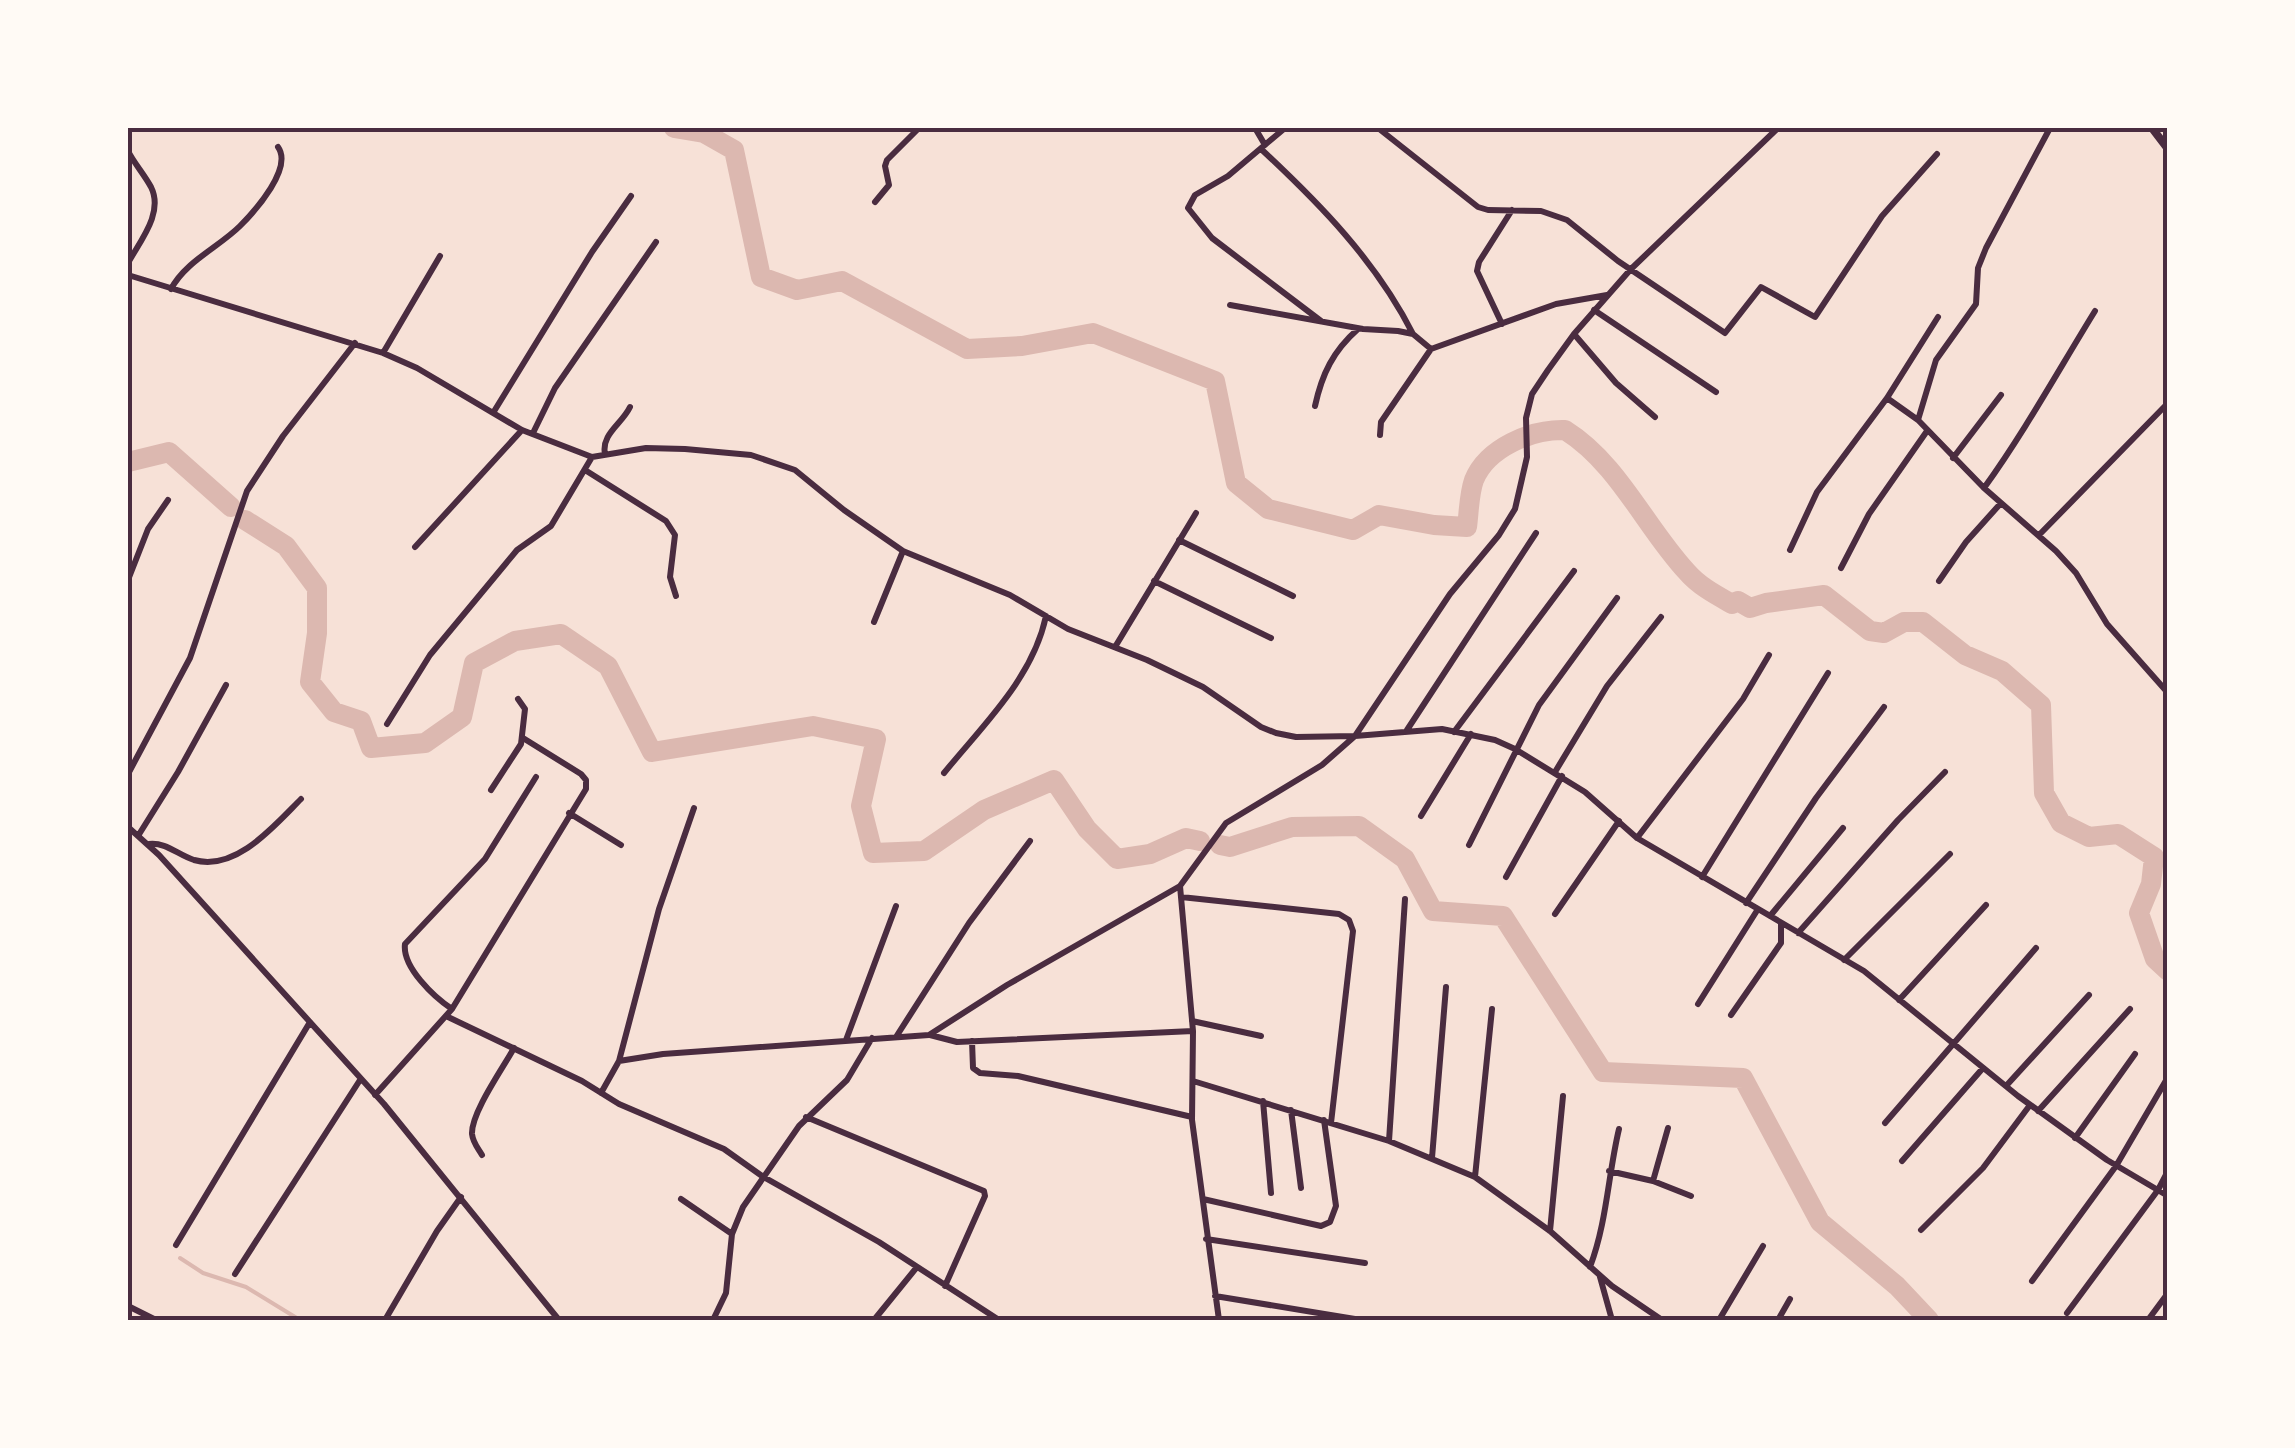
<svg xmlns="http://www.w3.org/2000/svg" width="2295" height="1448" viewBox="0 0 2295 1448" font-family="'Sofia Sans Condensed',sans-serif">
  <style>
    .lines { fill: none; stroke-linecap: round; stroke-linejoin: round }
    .stream { stroke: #dcb8b0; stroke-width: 4 }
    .river { stroke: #dcb8b0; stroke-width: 20 }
    .minor { stroke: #4a2c40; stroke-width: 6 }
    .tertiary { stroke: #4a2c40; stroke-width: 8 }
    .neatline { fill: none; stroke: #4a2c40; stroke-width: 4 }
  </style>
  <rect width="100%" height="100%" fill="#f7e1d7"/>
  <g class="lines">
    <path class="stream" d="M180,1258l23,15 43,14 54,33"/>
    <path class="river" d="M674,128l30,5 30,17 27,127 36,13 45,-9 125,68 55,-3 71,-13 122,48 21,102 32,26 85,21 26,-15 55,10 33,2c2,-15 2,-33 7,-47 13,-32 57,-51 91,-50 54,34 80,97 122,142 12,14 29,23 45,32l6,-3 12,7 16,-5 58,-8 46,36 14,2 20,-11h19l42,33 37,16 39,34 3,88 17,30 28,14 29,-3 36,23 -3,27 -12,29 16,46 13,12
      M128,462l41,-10 62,55
      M245,520l41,26 31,42v45l-7,49 24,30 27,9 10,27 54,-5 37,-26 12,-54 41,-22 46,-7 47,32 44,86 161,-26 63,13 -15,67 12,47 51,-2 60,-41 70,-30 33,49 30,30 33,-5 36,-16 14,3
      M1220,845l10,2 62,-20 67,-1 46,33 28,52 70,5 100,156 140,6 77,144 77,64 32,34"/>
    <path class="minor" d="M1255,128l10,17
      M1285,128l-57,48 -33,19 -7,13 24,30 109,83
      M1378,128l100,79 10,3 53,1 26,9 51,41 107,72 36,-46 54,30 67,-101 55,-62
      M1261,149c59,55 115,112 152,185
      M128,151c6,12 16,23 23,36 13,26 -11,54 -23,76
      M875,202l14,-17 -4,-19 2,-6 32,-32
      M128,275l255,78 34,15 105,62 70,27 54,-9 39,1 66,6 44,15 49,40 59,41 107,44 58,34 79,31 56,27 58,40 15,6 20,4 59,-1 87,-7 53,11 20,9 70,43 52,46 227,133 154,125 89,64 61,36
      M171,289c15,-28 48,-42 69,-63 16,-16 53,-58 38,-79
      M1230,305l133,24 35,2 15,3 18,15
      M1594,310l122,82
      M1502,324l-25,-53 2,-9 33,-52
      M1574,334l42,49 39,34
      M383,353l57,-97
      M1887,398l31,22 66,68 72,63 20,22 31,51 61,69
      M1315,406c7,-32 18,-55 43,-77
      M493,413l99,-161 39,-56
      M1918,420l18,-60 40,-56 2,-36 8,-20 64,-120
      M533,433l22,-45 101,-146
      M1380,435l1,-13 50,-73 125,-45 51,-9
      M605,454c-4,-20 17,-30 25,-47
      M1953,458l48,-63
      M585,470l81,51 9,14 -5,42 6,19
      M1984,488c41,-57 74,-117 111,-177
      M2040,534l128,-131
      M1179,540l114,56
      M415,547l107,-117
      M1790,550l27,-58 70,-94 51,-81
      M1841,568l28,-54 58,-83
      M128,580l20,-51 20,-29
      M1154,581l117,57
      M1939,581l27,-39 35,-39
      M874,622l29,-71
      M1115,647l81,-134
      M387,724l43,-69 87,-105 34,-24 41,-69
      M1407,730l129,-197
      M1454,732l120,-161
      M1555,772l52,-86 54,-69
      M944,773c39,-48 89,-95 102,-157
      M128,774l62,-116 57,-167 36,-55 72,-93
      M491,790l30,-46 4,-35 -7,-10
      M569,813l52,32
      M1421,816l50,-82
      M128,827l31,28 225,249 175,216
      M138,836l40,-64 48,-87
      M1637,838l106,-139 26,-44
      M149,844c17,-2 29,11 45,16 42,12 81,-35 107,-61
      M1469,845l70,-140 78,-107
      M1506,877l56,-101
      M1702,877l126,-204
      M1181,897l158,17 10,6 4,11 -22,192
      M1746,903l70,-105 68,-91
      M1555,914l64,-93
      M1770,916l73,-88
      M1798,933l100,-113 47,-48
      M1844,960l106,-106
      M1899,1000l87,-95
      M1698,1004l60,-95
      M452,1009c-18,-12 -50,-42 -47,-65l80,-85 51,-82
      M1731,1015l50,-72v-19
      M446,1016l136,65 37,23 105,45 38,27 117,66 120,78
      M1192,1021l69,15
      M930,1035l27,7 236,-11
      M896,1037l73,-114 61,-82
      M846,1040l50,-134
      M972,1041l1,27 7,5 38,3 174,41
      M619,1061l44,-7 266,-19 78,-50 173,-99
      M1193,1081l196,60 86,36 75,54 62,55 50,34
      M2006,1086l83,-91
      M601,1093l18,-32 40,-152 35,-101
      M375,1095l77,-86 134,-220v-9l-5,-6 -58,-36
      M1263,1101l8,92
      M1291,1110l10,78
      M2038,1111l92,-102
      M806,1117l178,74 1,5 -40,90
      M1885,1123l151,-175
      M2075,1138l60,-84
      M1389,1141l16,-242
      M482,1155c-4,-7 -9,-12 -10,-21 -1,-21 31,-66 42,-86
      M1432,1158l14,-171
      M1902,1161l81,-93
      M1609,1171l44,10 38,15
      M1475,1177l17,-168
      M1653,1181l15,-53
      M681,1199l51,35
      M1203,1199l118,27 9,-4 6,-16 -12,-86
      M1921,1230l62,-62 47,-63
      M1550,1231l13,-135
      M1206,1239l159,24
      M176,1245l134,-223
      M1590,1267c17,-45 18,-92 29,-138
      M235,1274l125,-194
      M1600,1277l12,43
      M2032,1281l84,-115 52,-89
      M1215,1296l146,24
      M128,1306l28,14
      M2067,1313l91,-123 10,-19
      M385,1320l52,-89 24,-34
      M713,1320l13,-27 6,-59 11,-27 56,-81 48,-46 25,-42
      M874,1320l43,-53
      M1219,1320l-27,-200 1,-89 -13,-145 46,-63 96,-58 33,-29 95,-142 49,-59 16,-26 12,-52 -1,-39 6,-24 16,-24 26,-36 57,-65 147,-141
      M1719,1320l44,-74
      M1778,1320l12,-21
      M2148,1320l20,-27"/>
    <path class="tertiary" d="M2152,128l16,21"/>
  </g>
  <rect width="2295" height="1448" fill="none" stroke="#fffaf5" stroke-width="260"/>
  <rect x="130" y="130" width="2035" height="1188" class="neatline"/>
</svg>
